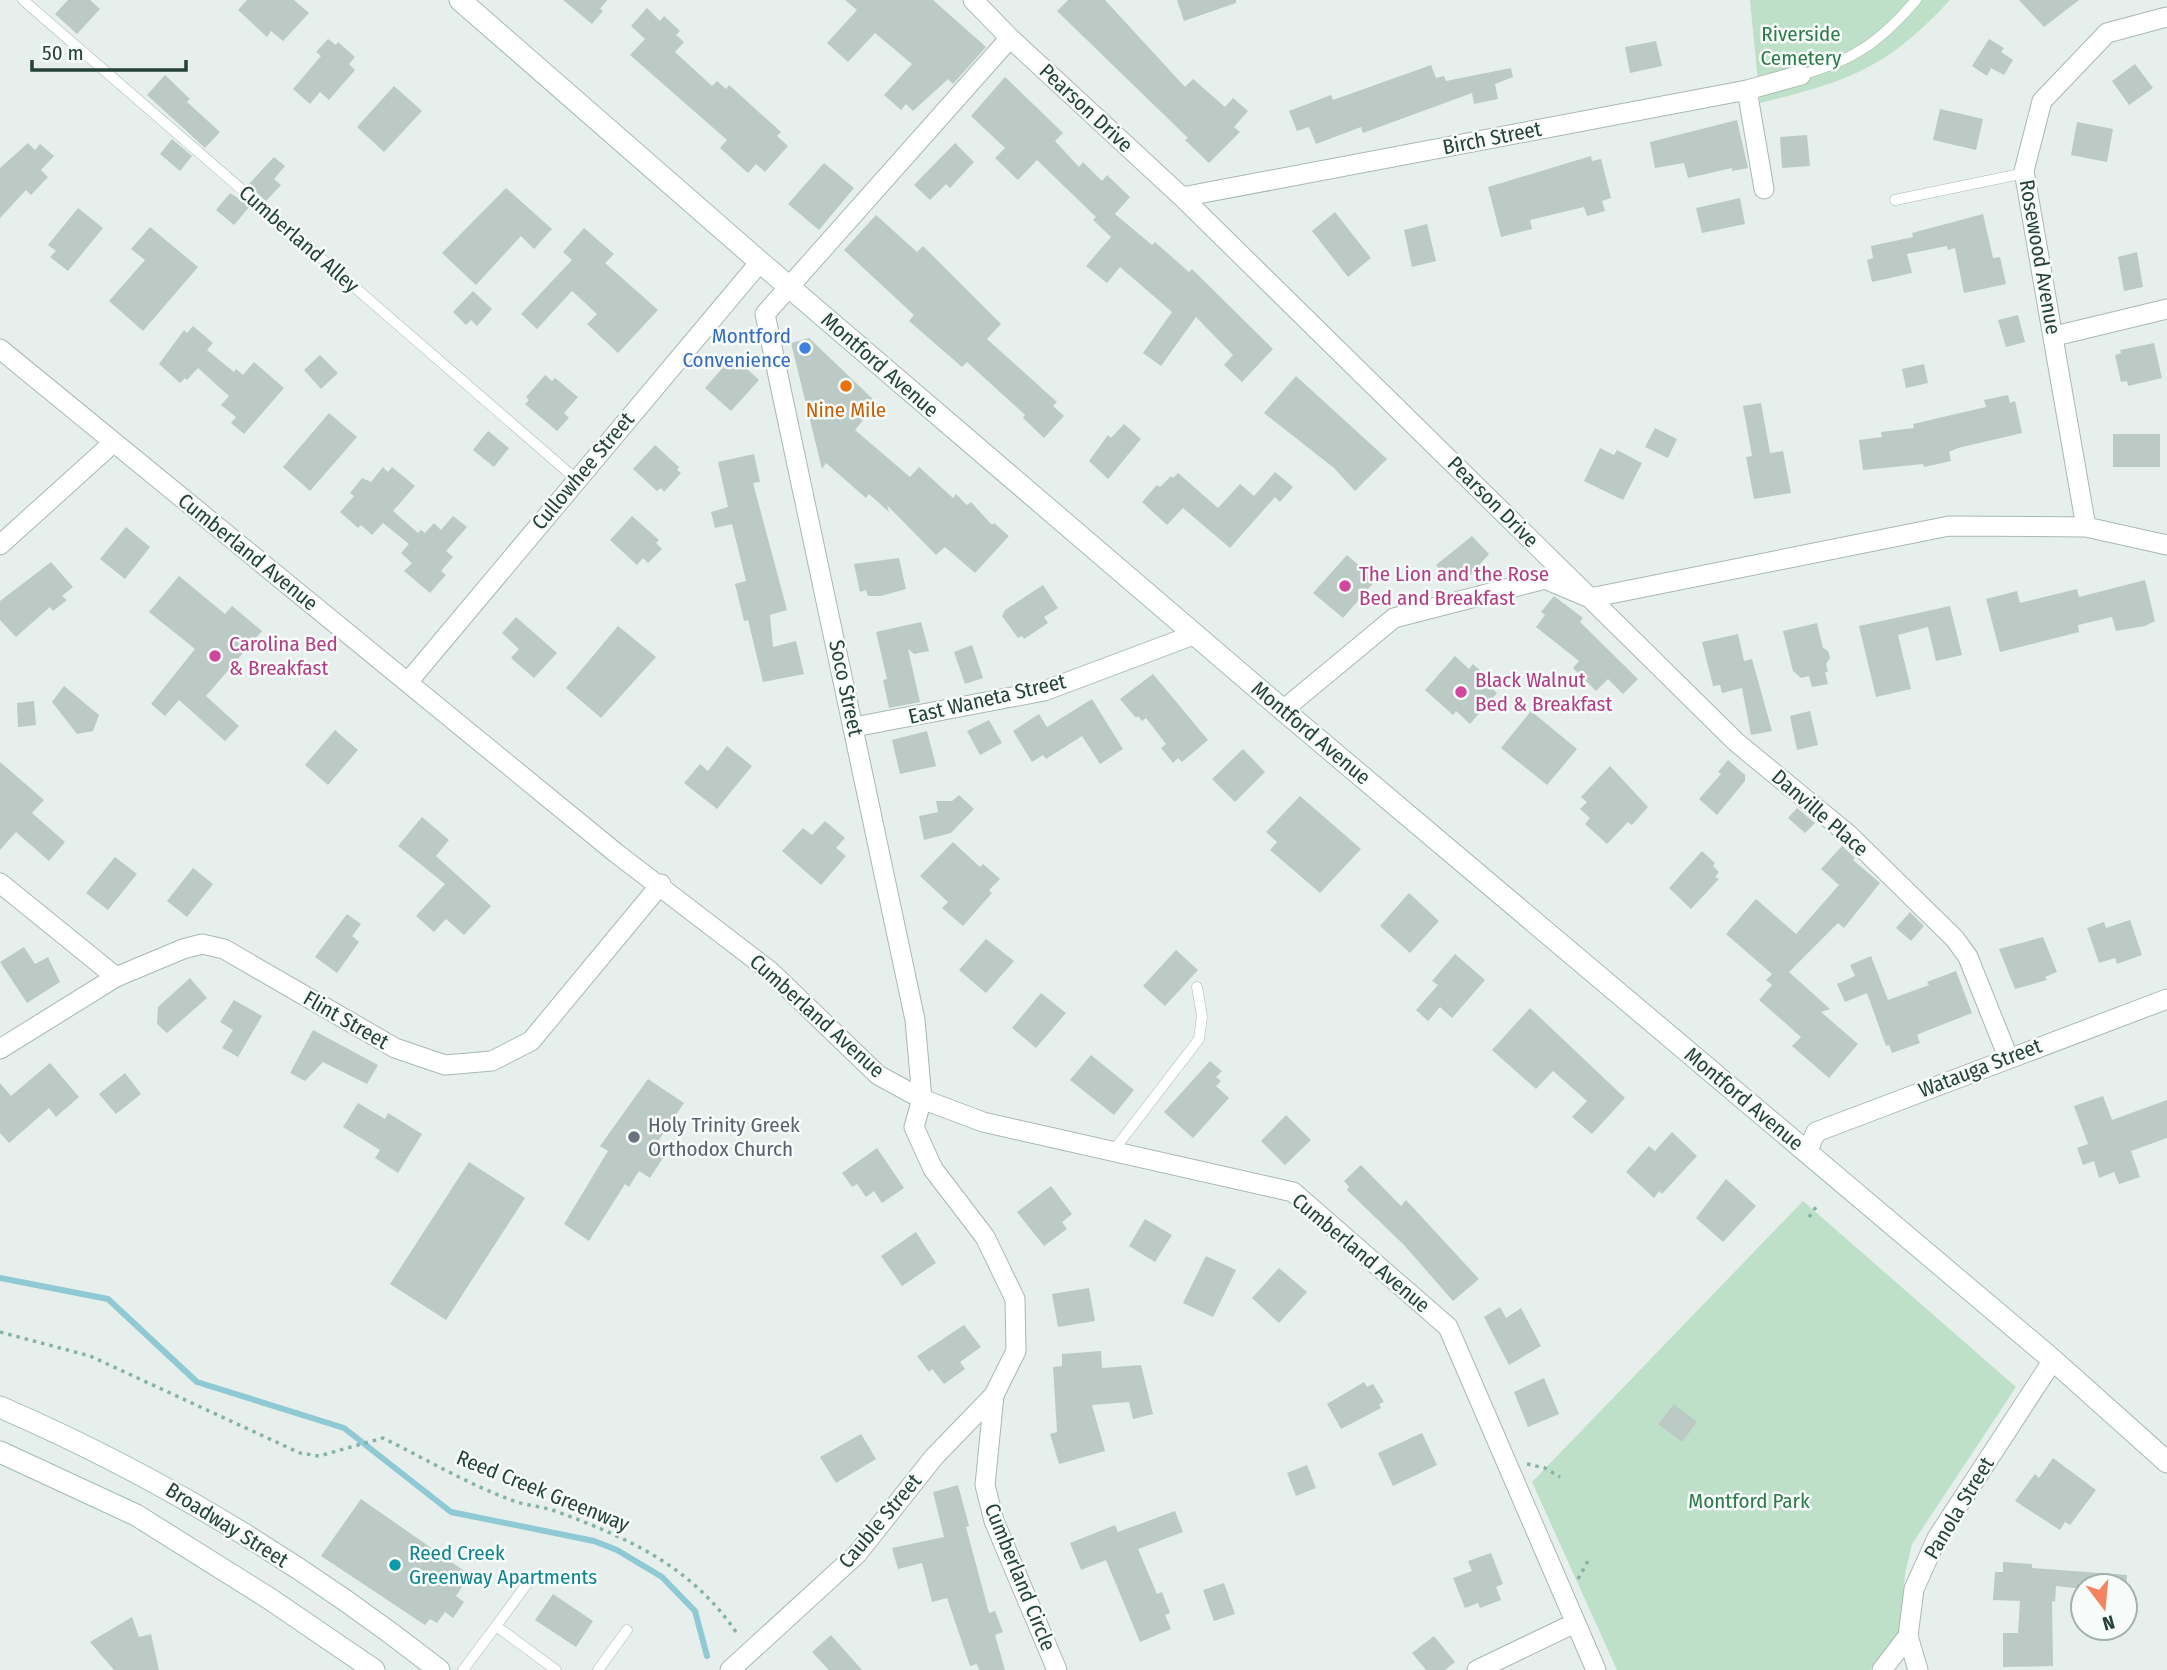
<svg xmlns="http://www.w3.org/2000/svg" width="2167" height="1670" viewBox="0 0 2167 1670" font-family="'Fira Sans Condensed',sans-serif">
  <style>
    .green { fill: #bfe0c8 }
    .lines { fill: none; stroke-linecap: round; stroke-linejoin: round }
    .stream { stroke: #8ec9d4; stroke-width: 6 }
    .building { fill: #bbcac4 }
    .lane-casing { stroke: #a8b8b2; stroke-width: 11 }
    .street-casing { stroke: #a8b8b2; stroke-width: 21 }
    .secondary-casing { stroke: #a4bbb3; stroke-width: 23 }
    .path { stroke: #86b3a5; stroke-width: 3.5; stroke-dasharray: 3.5 5; stroke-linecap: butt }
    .lane { stroke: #fff; stroke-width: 10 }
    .street { stroke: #fff; stroke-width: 19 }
    .secondary { stroke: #fff; stroke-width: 21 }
    .shop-dot { fill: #3f7fe0; stroke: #f7fbf9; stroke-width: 2.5 }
    .food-dot { fill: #e8710a; stroke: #f7fbf9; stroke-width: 2.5 }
    .hotel-dot { fill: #d1479c; stroke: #f7fbf9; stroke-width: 2.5 }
    .worship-dot { fill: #6b7280; stroke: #f7fbf9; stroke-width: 2.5 }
    .culture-dot { fill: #0f9aa8; stroke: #f7fbf9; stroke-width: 2.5 }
    .labels { text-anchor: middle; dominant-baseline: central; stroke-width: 5; stroke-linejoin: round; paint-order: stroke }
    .park-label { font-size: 21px; fill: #2d7a4b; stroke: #f7fbf9 }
    .street-label { font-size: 21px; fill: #24423a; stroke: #f7fbf9 }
    .shop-label { font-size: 21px; fill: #366cbe; stroke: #f7fbf9; text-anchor: end }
    .food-label { font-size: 21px; fill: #c56008; stroke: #f7fbf9 }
    .hotel-label { font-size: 21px; fill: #b23c85; stroke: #f7fbf9; text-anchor: start }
    .worship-label { font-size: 21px; fill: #5b616d; stroke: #f7fbf9; text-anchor: start }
    .culture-label { font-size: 21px; fill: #0d838f; stroke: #f7fbf9; text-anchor: start }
  </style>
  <rect width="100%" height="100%" fill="#e6efeb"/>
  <path class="green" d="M1750,0h200c-64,69 -101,81 -190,103z
    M1803,1201l213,186 -104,157 -7,30 -5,59 -30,37h-253l-85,-188z"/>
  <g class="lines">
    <path class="stream" d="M0,1278l108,21 89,83 147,46 107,84 143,29 23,9 45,27 33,34 12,45"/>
  </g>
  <path class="building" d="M68,0h22l10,9 -23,25 -22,-20z
    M247,0h47l15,13 -26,28 -12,-10 -4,6 -29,-27z
    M563,0h44l-7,9 3,2 -11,13z
    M845,0h88l53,47 -33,37 -5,-5 -35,32 -7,-7 -5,6 -17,-15 28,-31 -37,-31 -27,29 -21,-19 30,-33z
    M1068,0h37l80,87 8,-8 32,28 8,-9 15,13 -14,16 6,5 -31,31 -24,-23 3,-2 -131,-127z
    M1177,0h59v3l-52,18z
    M2019,0h60l-35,27z
    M647,8l13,13 4,-5 16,15 -4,4 8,7 -9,10 37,34 5,-5 9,8 3,-4 52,47 -4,4 11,10 -23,26 -9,-8 -8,9 -28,-25 7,-8 -97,-85 15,-16 -14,-13z
    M328,39l8,6 2,-3 17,15 -6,7 6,6 -26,30 -9,-8 -10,12 -17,-15 28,-33 -5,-4z
    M1989,39l15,9 -3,4 12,8 -9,15 -13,-7 -4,8 -15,-10z
    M1656,41l6,25 -32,7 -5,-26z
    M2135,64l18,24 -24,17 -17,-24z
    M1431,65l5,13 8,-2 2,5 65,-13 2,9 -18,7 3,15 -24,5 -2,-11 -109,40 -2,-6 -45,17 -7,-17 -12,4 -8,-20 42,-16 2,5z
    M165,75l25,24 -3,3 33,30 -15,16 -58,-53z
    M1005,77l58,56 -8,8 24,26 4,-5 19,19 5,-6 23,22 -15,17 37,31 3,-3 34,30 3,-3 81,80 -31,33 -18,-17 9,-10 -37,-38 -35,49 -18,-13 29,-41 -52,-45 -13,16 -21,-17 25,-29 -18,-17 3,-3 -59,-57 -19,20 -23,-22 10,-10 -34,-32z
    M394,86l28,25 -38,41 -27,-25z
    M1940,109l43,10 -7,31 -43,-10z
    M1737,120l11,48 -16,3v-3l-44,10 -4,-15 -29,5 -5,-26z
    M2077,122l36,7 -6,33 -36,-7z
    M1807,135l3,31 -28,2 -2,-31z
    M172,139l20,17 -12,15 -20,-17z
    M28,143l7,7 5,-6 14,12 -13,14 7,7 -17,18 -5,-5 -26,28v-50z
    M955,143l19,19 -24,26 -4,-4 -16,16 -16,-15z
    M1591,156l1,5 9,-2 10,39 -9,3 3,10 -18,5 -3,-9 -54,13 2,9 -31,8 -13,-50z
    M274,157l11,9 -11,13 7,6 -15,16 -18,-16z
    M824,163l30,25 -35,42 -31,-26z
    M506,188l46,41 -18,20 -13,-13 -45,49 -34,-32z
    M230,193l20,13 -16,19 -18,-15z
    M1740,198l5,26 -43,9 -6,-25z
    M78,208l25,20 -35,43 -18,-14 6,-6 -8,-6z
    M1335,212l36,46 -23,19 -36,-46z
    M1983,214l10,44 7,-1 6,27 -42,9 -9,-45 -7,2 -1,-4 -40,8 5,19 -40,9 -5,-22 6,-2 -2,-12 42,-9 -1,-4z
    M876,215l41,37 6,-6 78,78 -14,15 70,63 -4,4 11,10 -20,22 -21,-20 2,-3 -58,-53 -5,5 -53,-46 5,-6 -70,-65z
    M1427,224l9,37 -24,6 -8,-37z
    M150,227l48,40 -55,64 -34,-30 36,-41 -14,-11z
    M584,228l30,26 -9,9 53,47 -40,43 -31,-29 10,-10 -25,-23 -35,38 -16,-15 51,-54 -9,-8z
    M2137,252l6,35 -19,4 -6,-34z
    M473,291l19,18 -15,17 -6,-6 -5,5 -13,-13z
    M2018,315l7,27 -19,5 -8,-27z
    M193,326l20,17 -6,7 27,22 2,-3 7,6 11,-13 30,26 -40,46 -13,-11 5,-6 -15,-12 8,-9 -31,-28 -11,12 -2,-2 -5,5 -21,-19 25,-34 3,3z
    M809,338l68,65 -22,27 55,47 9,-10 34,31 3,-4 11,11 4,-3 21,23 2,-2 15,13 -34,37 -30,-26 -9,8 -49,-50 2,7 -20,-18 -3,4 -40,-35 -4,6 -31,-126z
    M2154,343l8,35 -34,8 -1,-5 -6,1 -6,-27 6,-2 -1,-3z
    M320,355l18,18 -17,16 -17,-19z
    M733,356l26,24 -28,31 -26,-23z
    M1924,364l4,19 -22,5 -4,-19z
    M545,375l7,6 3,-3 23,19 -14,16 5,5 -12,13 -32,-27 4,-4 -3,-3z
    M1296,376l91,83 -32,32 -21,-23 -70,-55z
    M2008,395l2,8 5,-2 7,32 -64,15 -9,4 2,9 -27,6 -1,-3 -60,6 -4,-30 23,-3 -1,-5 33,-4 -1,-4 73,-17 -2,-7z
    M1761,403l9,50 13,-2 8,42 -37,6 -8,-42 6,-1 -9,-50z
    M329,413l28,24 -47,54 -27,-24z
    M1124,424l17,15 -33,40 -19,-18 19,-26 3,3z
    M1655,428l22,11 -9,19 -23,-11z
    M488,431l21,17 -15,19 -21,-17z
    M2113,434h47v33h-47z
    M655,445l24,22 -2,3 4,3 -17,19 -3,-4 -4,3 -24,-22z
    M1600,448l14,7 3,-5 25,13 -19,37 -39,-19z
    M754,454l6,28 -7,1 34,127 -17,5 3,32 23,-6 8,33 -41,8 -15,-62 -4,1 -9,-37 11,-3 -14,-57 -17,4 -4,-16 17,-5 -10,-45z
    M383,467l5,5 4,-5 23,19 -22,25 25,22 3,-3 4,3 9,-10 7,7 12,-14 14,11 -21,24 7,6 -12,14 5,4 -16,18 -26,-22 8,-8 -11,-10 8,-9 -26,-21 -11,12 -11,-10 -3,3 -18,-16 14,-16 -4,-3 12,-15 9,4z
    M1275,472l18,15 -13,15 -5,-5 -45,51 -47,-40 -16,17 -25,-23 15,-17 3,2 11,-11 2,2 5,-5 40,35 22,-24 14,12z
    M632,516l27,24 -3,3 6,6 -14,14 -5,-5 -6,7 -27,-25z
    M126,527l24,20 -25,32 -25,-20z
    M1472,536l17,18 -21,24 -7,-7 -11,10 -14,-16z
    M1347,555l29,25 -33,38 -30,-25z
    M899,558l7,31 -25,7h-13l-2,-6 -6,2 -6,-28z
    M51,562l22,25 -11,9 5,4 -14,11 -3,-4 -34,30 -16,-17v-19z
    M179,576l46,38 7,-8 30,25 -56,65 33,30 -14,15 -46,-41 -14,16 -14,-12 44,-55 -46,-37z
    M2145,580l10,41 -10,5 -29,5 -4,-14 -34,8 1,7 -79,20 -14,-53 31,-8 3,12 57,-14 2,8z
    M1043,585l15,23 -14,9 4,6 -24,16 -2,-3 -4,2 -16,-22 3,-6z
    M1554,596l29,22 -3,4 58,57 -15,15 -15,-15 -12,12 -23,-23 6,-7 -43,-34 9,-12 -4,-3z
    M1950,606l12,49 -26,6 -8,-34 -30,8 13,54 -35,8 -17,-71z
    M516,617l41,36 -23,25 -23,-20 8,-9 -17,-16z
    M921,622l8,29 -15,3 -6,-5 12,53 -31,6 -6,-28 4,-1 -11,-47z
    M1817,623l6,25 5,3 2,7 -4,6 2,8h-3l3,12 -16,3 -3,-11 -8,2 -8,-7 -10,-40z
    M618,626l38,31 -55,61 -35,-30z
    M1738,634l6,27 8,-2 20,72 -21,4 -9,-47 -20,5 -2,-8 -7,1 -11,-44z
    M972,645l11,33 -18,6 -11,-32z
    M1455,656l14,13 4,-5 20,18 -4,4 8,7 -27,31 -14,-13 -3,4 -28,-25z
    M1153,674l55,66 -26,22 -4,-4 -5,5 -12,-15 5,-4 -20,-26 -4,3 -4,-5 -2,2 -16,-19z
    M64,686l35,29 -6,16 -16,3 -25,-32z
    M1092,699l31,50 -23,15 -18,-28 -36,23 -3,-4 -11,7 -19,-31 26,-17 8,13z
    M34,701l2,24 -18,2 -1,-24z
    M1531,711l46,38 -30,36 -46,-37z
    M1810,711l8,34 -21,5 -7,-34z
    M989,720l13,23 -22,12 -13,-24z
    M335,730l23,20 -30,35 -23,-20z
    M927,731l9,35 -36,8 -8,-34z
    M727,746l25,20 -35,43 -33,-26 16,-19 8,7z
    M1243,749l22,23 -30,30 -23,-23z
    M1728,760l17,15v6l-28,34 -18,-16 22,-25 -3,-2z
    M0,762l44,38 -12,13 33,29 -16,19 -33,-29 -16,18z
    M1610,766l38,41 -16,18 -4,-3 -21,22 -22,-20 5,-6 -10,-9 7,-7 -6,-5z
    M959,795l15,14 -23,24 -27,7 -5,-24 19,-4 -2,-11h16z
    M1300,796l61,53 -41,44 -50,-43 7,-8 -11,-10z
    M1797,808l18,15 -10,10 -17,-15z
    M422,817l27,23 -13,16 55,50 -27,29 -18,-16 -12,13 -18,-16 29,-32 -47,-38z
    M825,821l20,17 -9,10 10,8 -25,29 -39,-34 21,-23 9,7z
    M953,842l27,25 3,-3 17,15 -11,11 3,3 -29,33 -21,-18 6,-6 -28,-26z
    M1842,846l13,12 -2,2 27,23 -36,45 -6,-5 -49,49 41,37 -9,3 37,32 -29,34 -37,-32 9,-9 -42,-37 13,-15 -6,-5 6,-6 -46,-40 30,-35 40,35 43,-49 -18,-16z
    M1702,851l13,12 -2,3 6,6 -4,5 4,2 -28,30 -22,-21z
    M115,857l22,17 -29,36 -22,-17z
    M193,868l20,16 -26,33 -20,-16z
    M1409,893l30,28 -29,32 -30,-27z
    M1910,912l14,14 -13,15 -15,-13z
    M347,914l14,10 -9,12 7,6 -22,31 -22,-16z
    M2130,920l12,35 -25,9 -2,-6 -16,5 -12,-35 17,-6 2,6z
    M2043,937l14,35 -12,5 2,3 -32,9 -16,-40z
    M986,939l28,22 -28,32 -27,-23z
    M24,947l11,17 13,-7 12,25 -33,21 -27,-41z
    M1176,950l22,20 -33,36 -22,-20z
    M1455,954l30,26 -33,38 -12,-11 -12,14 -12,-11 22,-25 -6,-4z
    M1871,956l17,44 41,-15 -2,-3 29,-11 16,42 -51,20 -4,2 3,8 -28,10 -3,-8 -3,1 -19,-53 -22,9 -8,-18 18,-8 -5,-11z
    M190,978l17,20 -40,35 -10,-9 1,-17z
    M1041,993l25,20 -30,35 -24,-20z
    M234,1000l28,16 -24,41 -16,-9 11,-18 -13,-8z
    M1530,1008l95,90 -33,36 -20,-17 15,-16 -34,-30 -17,18 -44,-39z
    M313,1030l65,35 -11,19 -44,-22 -18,19 -15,-8z
    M1091,1055l43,35 -20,25 -44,-35z
    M1210,1061l12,10 -6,6 5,4 -5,5 13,12 -36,40 -29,-26z
    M50,1063l29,34 -23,20 -7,-9 -40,35 -9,-10v-50l11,13z
    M125,1073l16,21 -25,20 -17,-20z
    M648,1079l36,24 -30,44 11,8 -15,23 -11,-7 -10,16 -4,-3 -36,57 -25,-17 44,-73 -8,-5z
    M2103,1096l9,24 55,-20v38l-36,13 9,26 -21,7 -5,-12 -15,6 -5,-17 -11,4 -6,-17 11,-4 -14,-38z
    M358,1103l27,16 3,-6 34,21 -24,39 -23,-15 5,-8 -37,-23z
    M1286,1115l25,25 -26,25 -24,-24z
    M1672,1132l25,24 -35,38 -3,-3 -5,7 -28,-26 23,-26 6,5z
    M877,1148l27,40 -22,15 -8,-12 -8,6 -9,-13 -5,3 -10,-14z
    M469,1162l56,36 -79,122 -56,-36z
    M1361,1165l40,41 5,-6 73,79 -26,22 -49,-56 -57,-55 2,-3 -5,-6z
    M1726,1179l30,27 -33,36 -27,-24z
    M1051,1186l21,28 -10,8 5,7 -23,17 -27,-34z
    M1145,1219l27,16 -17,27 -26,-16z
    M916,1232l20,31 -34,23 -21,-30z
    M1206,1256l30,14 -23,47 -30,-14z
    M1279,1268l28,24 -28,31 -27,-25z
    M1089,1288l6,33 -37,6 -6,-33z
    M1500,1307l6,11 15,-10 20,38 -32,19 -25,-48z
    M964,1325l17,22 -21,15 5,7 -21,15 -12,-15 -3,3 -12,-16z
    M1101,1351l1,17 39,-3 12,49 -20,5 -4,-17 -37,3 13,46 -46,13 -9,-30 7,-2 -4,-65 9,-1v-12z
    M1544,1378l15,36 -31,13 -14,-35z
    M1364,1382l3,5 6,-3 11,18 -5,2 2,4 -40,21 -14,-25z
    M1674,1404l23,18 -15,20 -24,-18z
    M1422,1433l15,32 -44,21 -15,-33z
    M861,1434l15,25 -40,24 -16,-26z
    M2053,1458l43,32 -26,35 -5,-3 -5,8 -45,-29 20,-27 4,4z
    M1307,1465l9,23 -20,8 -9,-23z
    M958,1485l11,41 -3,1 23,86 6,-2 8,21 -8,3 10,35h-26l-2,-6 -7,2 -23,-68 -15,4 -10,-39 -24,6 -6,-21 52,-11 -11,-45z
    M361,1499l109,76 -14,21 8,6 -11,16 -8,-6 -8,11 -7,-4 -5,6 -104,-69z
    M1175,1511l8,21 -45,17 19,45 5,-2 8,21 -5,2 6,14 -31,13 -34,-82 -25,10 -11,-27 45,-18 3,7z
    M1491,1553l12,31 -7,3 5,13 -21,8 -2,-5 -13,5 -12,-30 19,-7 -4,-10z
    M2003,1562l29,2v4l95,7 -1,11h-43v3l-27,-3 -1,16 -3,-1 1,65 -50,1v-34h15l2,-32 -27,-1 2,-28h8z
    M1224,1583l11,31 -21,7 -11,-31z
    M553,1594l40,27 -17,26 -41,-27z
    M132,1617l7,20 12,-3 8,36h-45l-24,-28z
    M831,1635l31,35h-33l-17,-18z
    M1434,1636l21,26 -10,8h-19l-14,-17z"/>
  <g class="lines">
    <defs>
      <path id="lane" d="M23,0l553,479
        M1801,75c53,-15 79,-33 115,-75
        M1895,200l130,-27
        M1113,1151l86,-112 3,-23 -5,-29
        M496,1626l33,-45
        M463,1670l33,-44 60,44
        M598,1670l29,-40"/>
      <path id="street" d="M973,0l37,38 172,159 408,401 359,-72 137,1 81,18
        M1010,38l-245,276 150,706 7,79 -8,28 19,42 52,68 30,62 1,52 -22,44 -9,90 9,36 63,149
        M1747,90l17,99
        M1182,197l565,-107 54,-15
        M2055,336l112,-27
        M0,349l616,504 154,118 108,104 44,24 61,23 310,70 155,135 148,343
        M2086,527l-62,-356 18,-70 65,-68 60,-16
        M0,545l114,-103
        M408,682l352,-420
        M1283,710l111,-92 151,-39 45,19 146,144 112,92 107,105 13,18 40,100
        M854,727l190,-36 152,-57
        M0,883l116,94 67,-28 19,-5 22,5 171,99 50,17 47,-4 39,-20 130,-157
        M0,1049l116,-72
        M1807,1152l9,-20 351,-133
        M730,1670l127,-116 77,-97 60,-62
        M1477,1670l98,-47
        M1882,1670l26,-34
        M1918,1670l-10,-34 6,-47 23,-51 116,-178"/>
      <path id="secondary" d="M460,0l300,262 523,448 770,650 114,102
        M0,1407c157,68 304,157 439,263
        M0,1452l136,63 134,84 104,71"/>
    </defs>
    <use href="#lane" class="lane-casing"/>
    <use href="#street" class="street-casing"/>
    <use href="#secondary" class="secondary-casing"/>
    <path class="path" d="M1809,1217l7,-10
      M0,1332l90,24 210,97 19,3 64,-18c43,21 86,47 131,63 13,5 28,5 41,10 74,27 138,56 183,124
      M1527,1464l18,4 15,9
      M1578,1579l11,-20"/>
    <use href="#lane" class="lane"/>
    <use href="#street" class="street"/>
    <use href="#secondary" class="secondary"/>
  </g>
  <circle class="shop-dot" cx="805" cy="348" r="7"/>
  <circle class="food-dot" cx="846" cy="386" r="7"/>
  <g class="hotel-dot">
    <circle cx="1345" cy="586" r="7"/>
    <circle cx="215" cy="656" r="7"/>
    <circle cx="1461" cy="692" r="7"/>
  </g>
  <circle class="worship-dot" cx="634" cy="1137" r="7"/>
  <circle class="culture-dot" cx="395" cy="1565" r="7"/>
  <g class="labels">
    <g class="park-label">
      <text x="1801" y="34">Riverside<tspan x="1801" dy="24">Cemetery</tspan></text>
      <text x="1749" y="1501">Montford Park</text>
    </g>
    <g class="street-label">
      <text transform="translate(1086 108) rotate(43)">Pearson Drive</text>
      <text transform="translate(1492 138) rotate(-11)">Birch Street</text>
      <text transform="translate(299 239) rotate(41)">Cumberland Alley</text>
      <text transform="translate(2040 257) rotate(80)">Rosewood Avenue</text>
      <text transform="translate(880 365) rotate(41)">Montford Avenue</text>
      <text transform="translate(583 471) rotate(-50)">Cullowhee Street</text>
      <text transform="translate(1493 502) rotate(45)">Pearson Drive</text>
      <text transform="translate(248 552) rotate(39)">Cumberland Avenue</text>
      <text transform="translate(846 688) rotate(78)">Soco Street</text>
      <text transform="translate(987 699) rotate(-13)">East Waneta Street</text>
      <text transform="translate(1311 733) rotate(40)">Montford Avenue</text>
      <text transform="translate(1820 813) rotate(41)">Danville Place</text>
      <text transform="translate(817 1016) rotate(42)">Cumberland Avenue</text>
      <text transform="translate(346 1020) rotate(30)">Flint Street</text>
      <text transform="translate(1980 1068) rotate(-21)">Watauga Street</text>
      <text transform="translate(1744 1099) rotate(40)">Montford Avenue</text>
      <text transform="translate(1361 1253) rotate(40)">Cumberland Avenue</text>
      <text transform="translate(543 1491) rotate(22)">Reed Creek Greenway</text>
      <text transform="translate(1959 1508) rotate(-59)">Panola Street</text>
      <text transform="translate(880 1521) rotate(-50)">Cauble Street</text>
      <text transform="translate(227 1525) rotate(32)">Broadway Street</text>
      <text transform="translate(1020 1577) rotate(68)">Cumberland Circle</text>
    </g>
    <g class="shop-label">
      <text x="791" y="336">Montford<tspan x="791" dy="24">Convenience</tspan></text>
    </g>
    <g class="food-label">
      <text x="846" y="410">Nine Mile</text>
    </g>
    <g class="hotel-label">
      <text x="1359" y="574">The Lion and the Rose<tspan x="1359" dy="24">Bed and Breakfast</tspan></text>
      <text x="229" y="644">Carolina Bed<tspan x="229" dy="24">&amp; Breakfast</tspan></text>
      <text x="1475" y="680">Black Walnut<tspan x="1475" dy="24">Bed &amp; Breakfast</tspan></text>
    </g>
    <g class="worship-label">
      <text x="648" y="1125">Holy Trinity Greek<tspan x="648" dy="24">Orthodox Church</tspan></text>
    </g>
    <g class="culture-label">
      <text x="409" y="1553">Reed Creek<tspan x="409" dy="24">Greenway Apartments</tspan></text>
    </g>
  </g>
  <g transform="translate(2104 1607) rotate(164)"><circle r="33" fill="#f7fbf9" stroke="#a3b1ad" stroke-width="2"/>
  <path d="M0-5L12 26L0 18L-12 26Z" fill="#f4845f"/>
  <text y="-10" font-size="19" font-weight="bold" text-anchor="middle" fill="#24423a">N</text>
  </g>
  <path d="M32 60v10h154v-10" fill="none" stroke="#24423a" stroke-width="3.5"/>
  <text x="42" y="60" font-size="21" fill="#24423a" stroke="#f7fbf9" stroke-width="5" paint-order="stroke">50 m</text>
</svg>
